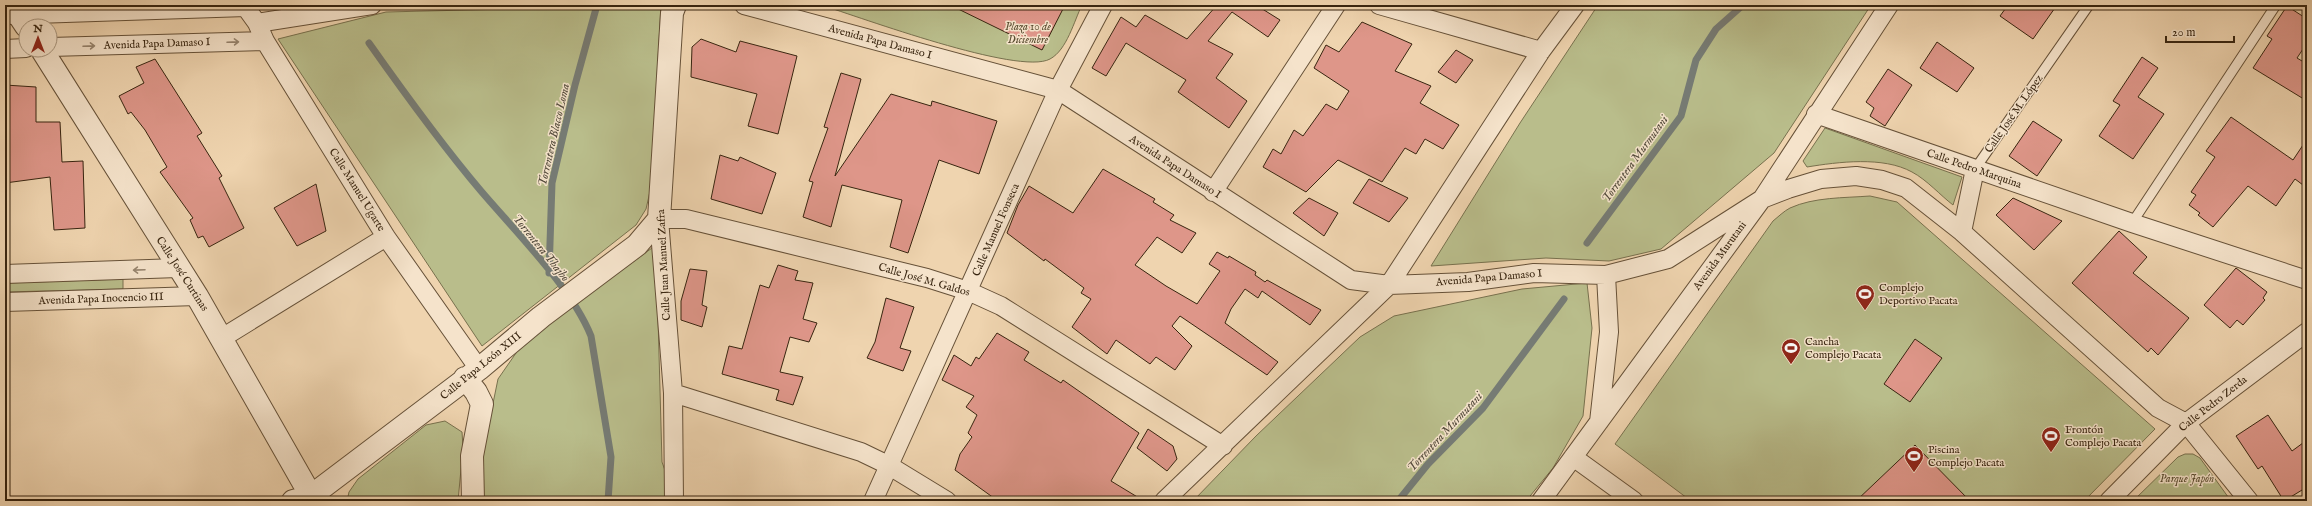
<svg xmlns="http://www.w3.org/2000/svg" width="2312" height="506" viewBox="0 0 2312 506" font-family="'IM FELL English',serif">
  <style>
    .green { fill: #b9bd8b; stroke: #78714e }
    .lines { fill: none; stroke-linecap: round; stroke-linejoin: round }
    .stream { stroke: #767b74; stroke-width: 7 }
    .building { fill: #de9689; stroke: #382510 }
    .service-casing { stroke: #665138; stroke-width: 11 }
    .minor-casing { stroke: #665138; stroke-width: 20 }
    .tertiary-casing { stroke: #665138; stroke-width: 24 }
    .service { stroke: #f5e3cb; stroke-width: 9 }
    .minor { stroke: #f5e3cb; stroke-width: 18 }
    .tertiary { stroke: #f5e3cb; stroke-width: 22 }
    .oneway { stroke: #96846e }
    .labels { text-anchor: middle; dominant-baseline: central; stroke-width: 3; stroke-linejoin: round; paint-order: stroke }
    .park-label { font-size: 11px; font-style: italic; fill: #584b2f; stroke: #f5e3cb }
    .street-label { font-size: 11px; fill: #382510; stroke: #f5e3cb }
    .poi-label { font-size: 11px; fill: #382510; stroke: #f5e3cb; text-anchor: start }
    .water-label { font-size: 12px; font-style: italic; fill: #52493a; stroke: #f5e3cb }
  </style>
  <rect width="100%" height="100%" fill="#efd4af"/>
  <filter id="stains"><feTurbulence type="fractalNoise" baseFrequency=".005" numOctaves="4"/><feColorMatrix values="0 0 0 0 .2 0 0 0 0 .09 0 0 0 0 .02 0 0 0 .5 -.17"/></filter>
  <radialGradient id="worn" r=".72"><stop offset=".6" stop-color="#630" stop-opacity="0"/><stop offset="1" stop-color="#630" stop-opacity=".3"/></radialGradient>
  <path class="green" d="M549,5h112l-10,182 -5,22 -10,16 -154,121 -204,-307 108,-27 162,-4z
    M821,5h261c-8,16 -15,45 -32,54 -31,17 -190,-42 -229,-54z
    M1598,5h273l-97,148 -113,96 -52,12 -63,-3 -115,8 89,-143z
    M1825,128l137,49 -9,28c-13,-10 -26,-25 -41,-33 -29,-16 -74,-10 -105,-5l-4,-6z
    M1870,196l27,6 258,227 -71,72h-393l-76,-57 158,-223c5,-4 11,-10 17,-13 24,-11 54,-10 80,-12z
    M656,245l6,217 6,17 1,22h-189l3,-49 15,-73 25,-36z
    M123,279v10l-118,3v-9z
    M1587,283l5,45 -9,88 -30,52 -27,33h-333l63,-65 104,-99 34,-21 128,-27z
    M445,421l17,11 1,16 -5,53h-111l2,-9 9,-13 68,-54z
    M2185,454h8l7,4 31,43h-98l45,-44z"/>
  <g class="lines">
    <path class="stream" d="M369,43c36,51 72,101 112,148 34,40 91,97 110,145l20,121 -3,44
      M1587,243l94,-127 15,-56 20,-31 27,-24
      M549,273l3,-90 23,-98 22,-80
      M1398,501l30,-37 55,-56 81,-109"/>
  </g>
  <path class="building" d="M950,5h115l-23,45z
    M1217,5h39l24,15 -12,17 -36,-25 -24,29 25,13 -17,24 31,23 -18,27 -51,-36 8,-12 -60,-37 -20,33 -14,-8 29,-51 15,10 9,-12 42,24z
    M2008,5h49l-24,34 -33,-23z
    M2287,6l20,13v24l-10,15 10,6v37l-54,-33 19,-29 -5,-3z
    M1362,22l50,22 -17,27 36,15 -11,17 39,22 -16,24 -18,-10 -9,15 -11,-6 -23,34 -44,-22 -32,32 -43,-25 10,-18 8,5 13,-24 9,6 23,-32 11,6 12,-19 -35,-23 12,-23 13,7z
    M701,39l35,13 4,-11 57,15 -19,78 -30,-8 9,-32 -66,-17 1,-30z
    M1937,42l37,26 -17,24 -37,-24z
    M1456,50l17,10 -17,23 -18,-11z
    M2142,57l16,11 -20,29 26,17 -31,45 -34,-23 21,-31 -7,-4z
    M155,59l47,74 -5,3 25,40 -3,2 25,50 -35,19 -6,-11 -5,2 -8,-18 3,-2 -33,-46 7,-5 -22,-37 -14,-18 -3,2 -9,-18 25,-13 -8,-16z
    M1888,69l24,16 -27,41 -15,-10 4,-8 -8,-6z
    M841,73l20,6 -26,97 56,-82 40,12 1,-5 65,20 -18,53 -40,-14 -31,93 -18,-6 12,-47 -60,-15 -11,42 -28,-10 10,-35 -4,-1 19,-53 -4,-1z
    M5,85l31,2v35h24l2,40 21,-1 2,67 -31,2 -4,-53 -45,6z
    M2231,117l62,43 14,-21v49l-12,-9 -19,27 -28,-20 -35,41 -15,-12 2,-2 -11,-8 7,-10 -5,-3 24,-35 -9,-6z
    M2033,121l29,19 -25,36 -28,-20z
    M720,155l18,6 2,-4 36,16 -14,41 -51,-15z
    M1103,169l52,30 -2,3 21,13 -4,5 26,13 -14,20 -25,-16 -22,28 31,21 31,18 23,-33 -11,-7 8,-12 11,6 1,-2 27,16 -1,3 10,7 2,-2 54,30 -11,15 -48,-34 -4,7 -13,-9 -14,20 -6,14 53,39 -11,13 -87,-59 -8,10 20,20 -17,24 -19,-13 -6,7 -34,-24 -9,14 -35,-27 19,-28 -10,-6 3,-5 -39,-29 -1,2 -37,-28 11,-28 11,-19 44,27z
    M1369,179l39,19 -19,24 -36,-19z
    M316,184l10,47 -29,15 -23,-38z
    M1309,198l29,15 -14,23 -31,-23z
    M2013,198l49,23 -28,29 -38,-35z
    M2119,231l28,26 -14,16 56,45 -31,37 -7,-7 -3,4 -76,-69z
    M778,265l20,6 -3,9 18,3 -10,36 14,4 -8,19 -19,-5 -10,35 23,5 -10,28 -17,-5 3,-10 -57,-16 7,-28 13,3 18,-64 9,3z
    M2236,268l31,24 -4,6 2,2 -22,25 -6,-5 -7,8 -26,-23z
    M690,269l17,2 -5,34 5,2 -5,20 -21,-7v-19z
    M886,298l28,9 -14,41 11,3 -8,20 -36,-13 8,-16z
    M997,333l32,19 -5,8 37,23 2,-3 76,53 -28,48 33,20h-146l-43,-31 5,-16 12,-17 -4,-4 9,-18 -11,-8 8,-11 -32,-16 12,-25 17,11 5,-9 3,2z
    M1915,339l27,19 -32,44 -26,-18z
    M2268,415l24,36 15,-11v47l-23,14 -22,-35 -4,3 -22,-33z
    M1148,429l25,17 4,13 -10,12 -30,-23z
    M1915,445l55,56h-114z"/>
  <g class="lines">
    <defs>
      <path id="service" d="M1975,169l114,-164
        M2132,223l144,-218"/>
      <path id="minor" d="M244,5l13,18 8,18 121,196 93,132
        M744,5l314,85 293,190 38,5 79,-3 66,-9 72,2
        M1379,5l162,46
        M5,15l241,-8
        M257,23l115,-18
        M50,47l215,-6
        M5,49l21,-1
        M1816,114l316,109 175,57
        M1213,192l123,-187
        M1962,232l13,-63
        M5,274l173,-6
        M5,302l192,-6
        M222,338l164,-101
        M673,393l188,59 27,13 59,36
        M1599,422l10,-90 -3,-57 62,-16 94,-60 26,-10 33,-10 35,-3 26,4 24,8 56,44 196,176 28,15 63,78
        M1573,457l61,44
        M674,501l-1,-108 -14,-174h27l241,59 41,13 33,15 222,140
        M873,501l185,-411 45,-85
        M1164,501l225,-216 152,-234 34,-46
        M1541,501l221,-302 127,-194
        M2109,501l77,-78 121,-91"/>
      <path id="tertiary" d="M12,5l14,21
        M42,50l155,246 114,200
        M465,378l11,14 6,12 -10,52 1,45
        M293,501l18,-5 168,-127 62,-52 96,-72 22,-26 13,-206 3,-8"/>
    </defs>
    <use href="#service" class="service-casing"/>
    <use href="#minor" class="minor-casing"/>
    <use href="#tertiary" class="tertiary-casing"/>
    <use href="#service" class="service"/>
    <use href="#minor" class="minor"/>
    <use href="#tertiary" class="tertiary"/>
  </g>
  <defs><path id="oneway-shaft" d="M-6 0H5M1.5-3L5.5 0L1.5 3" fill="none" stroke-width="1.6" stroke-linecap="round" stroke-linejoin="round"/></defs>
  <g class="oneway">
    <use href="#oneway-shaft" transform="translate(233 42) rotate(-2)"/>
    <use href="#oneway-shaft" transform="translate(89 46) rotate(-2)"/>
    <use href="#oneway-shaft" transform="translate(139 270) rotate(178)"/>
  </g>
  <defs>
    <symbol id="stadium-pin" viewBox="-11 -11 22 30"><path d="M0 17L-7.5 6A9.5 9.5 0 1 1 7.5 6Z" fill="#8f2418" stroke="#f5e3cb"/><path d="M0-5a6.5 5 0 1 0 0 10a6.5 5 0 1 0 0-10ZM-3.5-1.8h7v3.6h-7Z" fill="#fff"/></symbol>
  </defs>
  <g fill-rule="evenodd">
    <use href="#stadium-pin" x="1854" y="283" width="22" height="30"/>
    <use href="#stadium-pin" x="1780" y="337" width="22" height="30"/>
    <use href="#stadium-pin" x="2040" y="425" width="22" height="30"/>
    <use href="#stadium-pin" x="1903" y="445" width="22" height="30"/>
  </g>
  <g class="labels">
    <g class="park-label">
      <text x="1028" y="27">Plaza 10 de<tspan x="1028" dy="13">Diciembre</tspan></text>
      <text x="2187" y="479">Parque Japón</text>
    </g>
    <g class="street-label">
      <text transform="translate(880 42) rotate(15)">Avenida Papa Damaso I</text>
      <text transform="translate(157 44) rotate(-2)">Avenida Papa Damaso I</text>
      <text transform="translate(2014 114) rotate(-55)">Calle José M. López</text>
      <text transform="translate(1175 167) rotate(33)">Avenida Papa Damaso I</text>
      <text transform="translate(1974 169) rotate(19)">Calle Pedro Marquina</text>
      <text transform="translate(357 190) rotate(58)">Calle Manuel Ugarte</text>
      <text transform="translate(996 230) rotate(-66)">Calle Manuel Fonseca</text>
      <text transform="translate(1720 256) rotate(-54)">Avenida Murutani</text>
      <text transform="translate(664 265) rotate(-93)">Calle Juan Manuel Zafra</text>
      <text transform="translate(182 274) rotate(57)">Calle José Curtinas</text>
      <text transform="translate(1489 278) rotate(-5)">Avenida Papa Damaso I</text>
      <text transform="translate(924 280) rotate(16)">Calle José M. Galdos</text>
      <text transform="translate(101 299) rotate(-2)">Avenida Papa Inocencio III</text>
      <text transform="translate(481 366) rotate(-39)">Calle Papa León XIII</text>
      <text transform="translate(2213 404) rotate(-38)">Calle Pedro Zerda</text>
    </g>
    <g class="poi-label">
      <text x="1879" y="288">Complejo<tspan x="1879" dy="13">Deportivo Pacata</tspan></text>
      <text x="1805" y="342">Cancha<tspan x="1805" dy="13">Complejo Pacata</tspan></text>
      <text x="2065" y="430">Frontón<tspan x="2065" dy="13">Complejo Pacata</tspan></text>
      <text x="1928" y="450">Piscina<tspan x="1928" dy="13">Complejo Pacata</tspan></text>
    </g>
    <g class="water-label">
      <text transform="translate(554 135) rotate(-77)">Torrentera Blacco Loma</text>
      <text transform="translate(1635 159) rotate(-54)">Torrentera Murmutani</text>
      <text transform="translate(541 248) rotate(51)">Torrentera Thajho</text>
      <text transform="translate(1445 432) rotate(-47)">Torrentera Murmutani</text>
    </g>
  </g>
  <rect width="2312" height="506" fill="none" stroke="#efd4af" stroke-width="20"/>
  <rect x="6" y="6" width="2300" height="494" fill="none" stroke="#382510" stroke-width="2"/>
  <rect x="10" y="10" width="2292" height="486" fill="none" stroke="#382510"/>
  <g transform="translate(38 38)"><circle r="19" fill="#f5e3cb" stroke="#a99780"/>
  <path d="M0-3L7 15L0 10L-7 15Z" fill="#8f2418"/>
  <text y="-6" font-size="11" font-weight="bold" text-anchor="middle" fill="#382510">N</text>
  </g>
  <path d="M2166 36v6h68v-6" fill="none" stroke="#382510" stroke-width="2"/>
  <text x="2172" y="36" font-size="12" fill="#382510" stroke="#f5e3cb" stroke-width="3" paint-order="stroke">20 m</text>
  <rect width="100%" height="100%" filter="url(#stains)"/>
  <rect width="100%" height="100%" fill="url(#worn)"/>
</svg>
